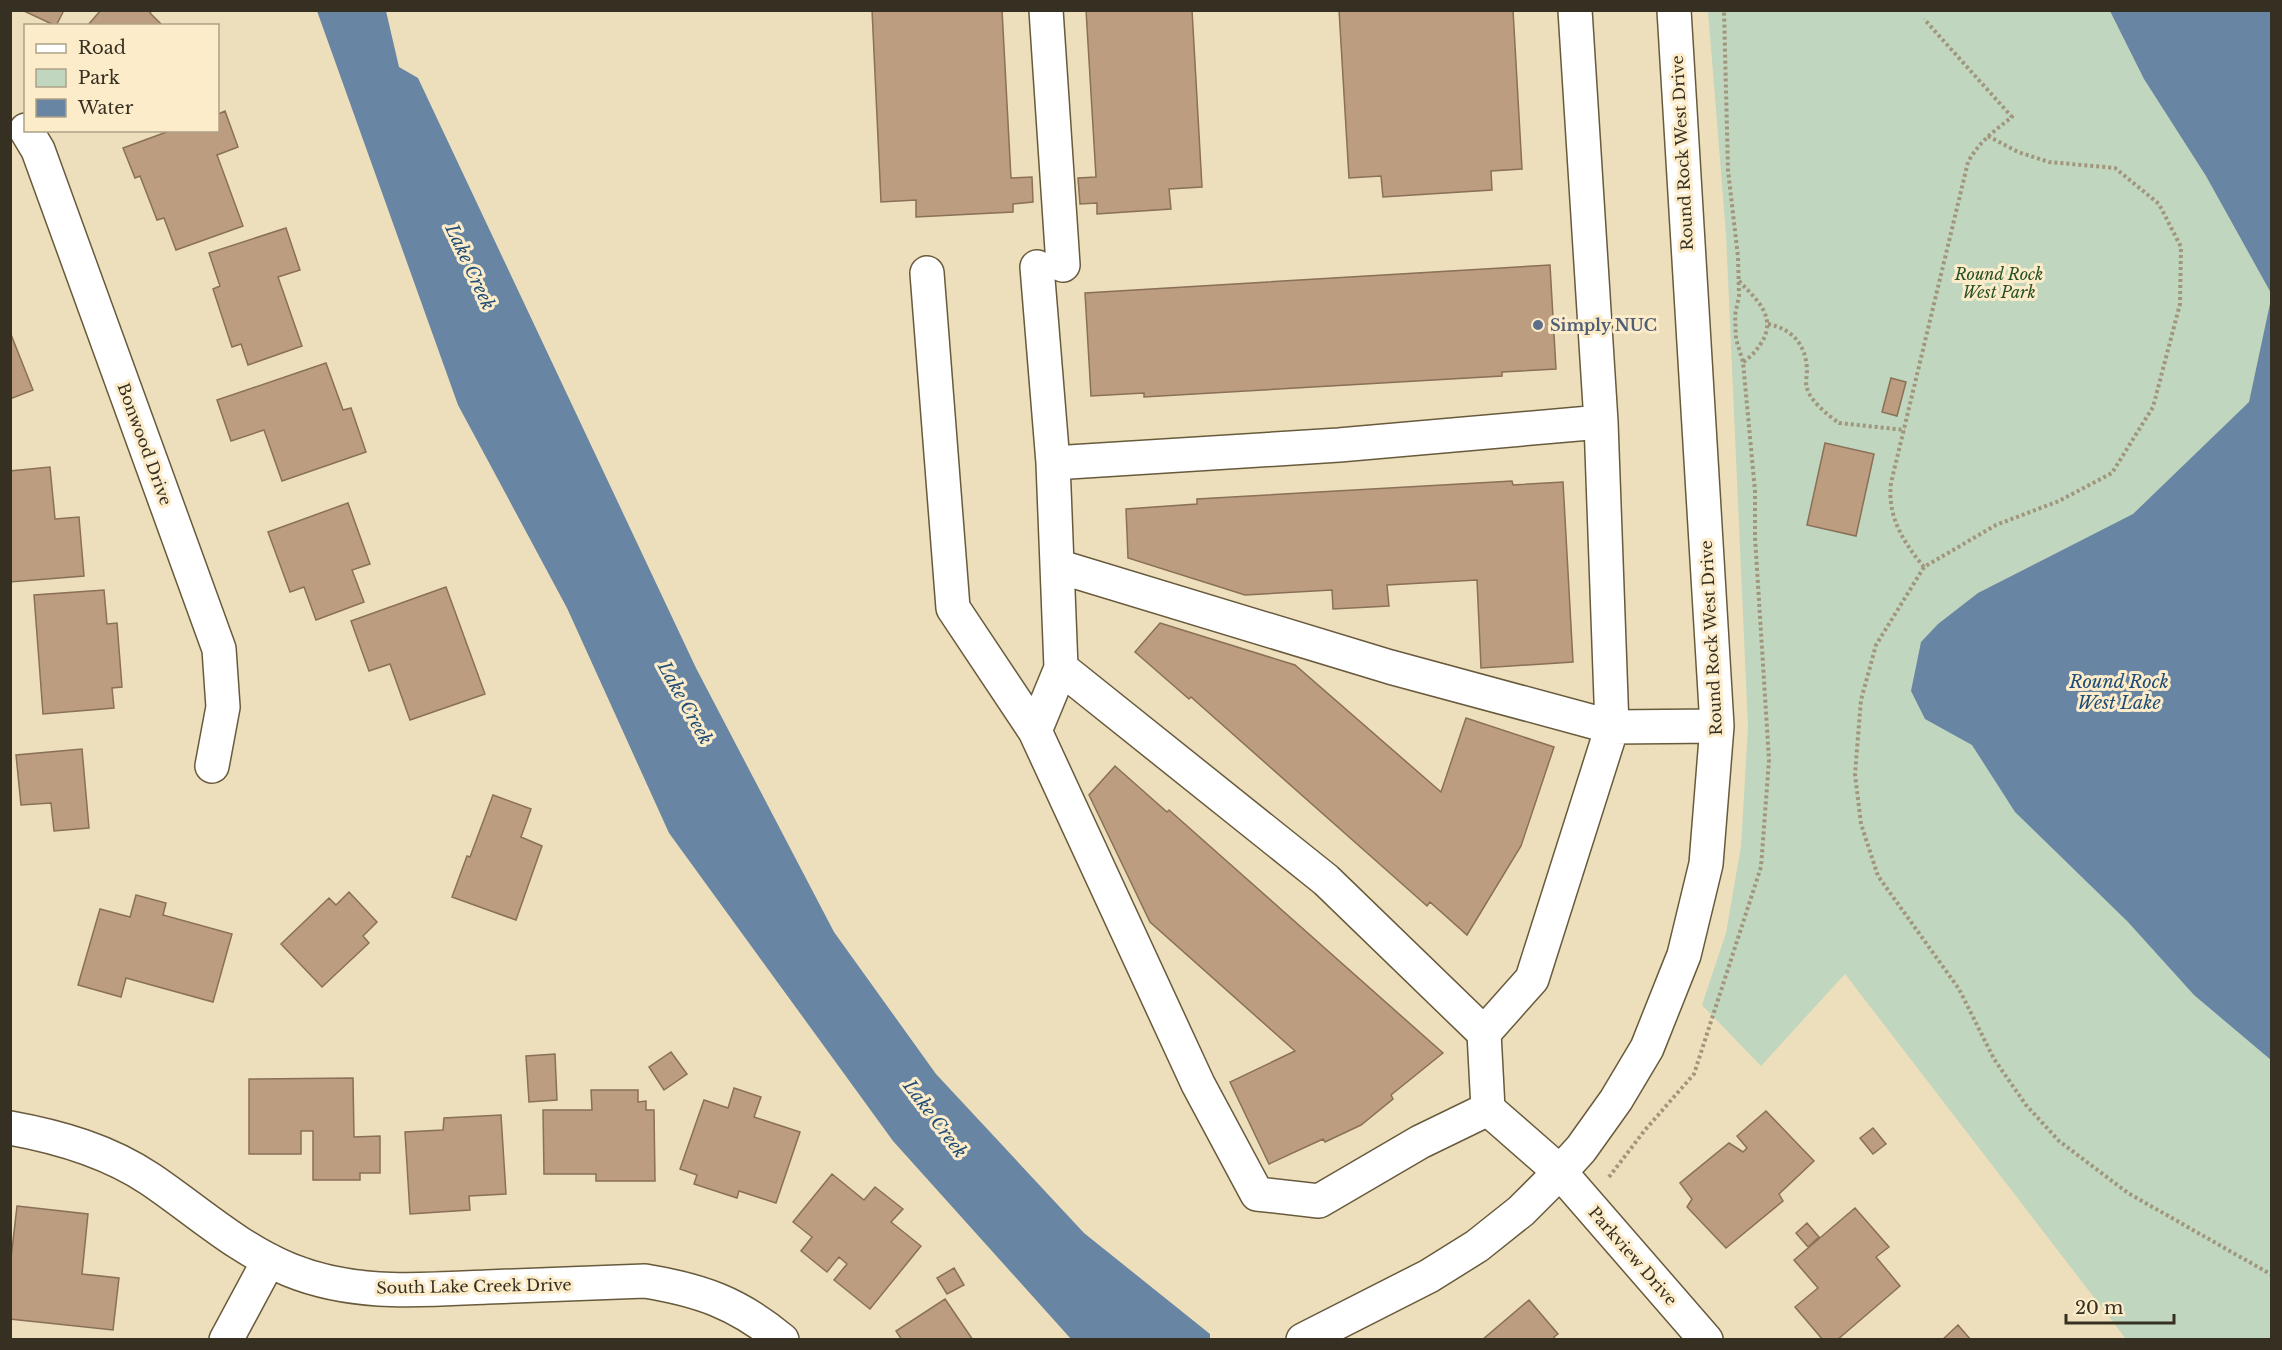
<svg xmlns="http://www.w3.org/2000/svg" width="2282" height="1350" viewBox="0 0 2282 1350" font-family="'Libre Baskerville',serif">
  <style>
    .green { fill: #c0d6bf }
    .water { fill: #6886a3 }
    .building { fill: #bc9d7f; stroke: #897057; stroke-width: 1.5 }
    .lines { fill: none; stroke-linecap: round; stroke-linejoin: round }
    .minor-casing { stroke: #685a3c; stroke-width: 36 }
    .path { stroke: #a1967c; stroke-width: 4; stroke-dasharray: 3 3; stroke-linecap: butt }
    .minor { stroke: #fff; stroke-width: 33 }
    .service-dot { fill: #5c6f8a; stroke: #fcecc9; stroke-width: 2 }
    .labels { text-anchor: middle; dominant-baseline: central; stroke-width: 6; stroke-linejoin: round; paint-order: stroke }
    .street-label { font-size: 16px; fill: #363023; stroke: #fcecc9 }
    .park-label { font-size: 16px; font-style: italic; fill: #265226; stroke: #fcecc9 }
    .service-label { font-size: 16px; font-weight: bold; fill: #4e5e75; stroke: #fcecc9; text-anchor: start }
    .water-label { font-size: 18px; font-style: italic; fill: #1f4d77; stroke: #fcecc9 }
  </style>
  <rect width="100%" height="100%" fill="#eedfbc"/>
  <path class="green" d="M1708,11h563v1328h-145l-281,-365 -84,92 -59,-61 24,-72 15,-87 7,-119 -22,-493z"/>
  <path class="water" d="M317,11h69l13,56 19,11 278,590 138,264 102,142 148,159 126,101v5h-139l-178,-198 -224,-308 -102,-225 -109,-203z
    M2110,11h161v282l-65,-117 -62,-97z
    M2271,299v761l-77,-65 -66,-73 -113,-110 -43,-67 -47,-26 -14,-28 10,-49 17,-18 40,-31 155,-79 116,-112z"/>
  <path class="building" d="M22,10h42l-8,16z
    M101,10h51l-2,3 13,13h-76z
    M872,10h130l9,168 21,-1 1,25 -20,2v8l-97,5v-17l-35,2z
    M1086,10h106l10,177 -33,2 2,20 -74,5v-11l-17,1 -2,-26 18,-1z
    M1339,10h174l9,159 -31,2 1,19 -109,7 -2,-21 -32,2z
    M225,111l13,36 -21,8 26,71 -67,24 -12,-32 -7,2 -17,-44 -5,2 -12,-30 49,-18h46v-16z
    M286,228l14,42 -22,7 24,69 -54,19 -7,-21 -9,3 -19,-58 7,-3 -11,-33z
    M1550,265l6,104 -54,3v4l-358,21v-4l-53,3 -6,-103z
    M10,332l23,58 -23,9z
    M326,363l17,47 8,-2 15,44 -84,29 -18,-51 -33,11 -14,-41z
    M1891,378l15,4 -9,34 -15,-4z
    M1825,443l49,11 -18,82 -49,-11z
    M50,467l5,52 24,-2 5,59 -74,6v-111z
    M1512,481l1,4 50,-3 10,180 -92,6 -4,-88 -90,5 2,21 -56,3 -1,-19 -87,5 -117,-37 -2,-49 71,-5v-5z
    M348,503l22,61 -18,6 12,32 -48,18 -12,-33 -14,5 -22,-60z
    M446,587l39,107 -75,26 -20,-56 -21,7 -18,-50z
    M104,590l3,34 10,-1 5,64 -10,1 2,20 -71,6 -9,-119z
    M1160,623l135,42 146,127 25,-74 88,29 -33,99 -54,89 -37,-33 -3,4 -236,-209 -2,2 -54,-47z
    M82,749l7,79 -35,3 -3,-28 -30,2 -5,-50z
    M1115,766l52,46 2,-2 274,243 -52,42 2,4 -32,26 -36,17 -2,-3 -54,25 -39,-82 65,-31 -145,-129 -61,-127z
    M493,795l38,14 -10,28 21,9 -26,74 -64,-23 15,-41 3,1z
    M349,892l28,30 -14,14 6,7 -47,44 -41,-43 48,-46 7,7z
    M136,895l30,8 -3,12 69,19 -19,68 -87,-24 -5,19 -43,-12 22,-76 30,8z
    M671,1052l16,22 -23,16 -15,-23z
    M555,1054l2,46 -28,2 -3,-46z
    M353,1078l1,59 26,-1v37h-20v7h-47v-49h-12v23h-52v-75z
    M734,1088l27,9 -7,20 46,15 -24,71 -37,-12 -2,7 -43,-14 3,-9 -17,-6 24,-69 24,8z
    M591,1090h47v12l8,-1v9h8l1,71h-59v-7h-52l-1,-64h49z
    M1766,1111l48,50 -35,33 4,7 -57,47 -39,-41 5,-8 -12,-16 49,-40 14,9 4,-4 -10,-12z
    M501,1115l5,79 -37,2 1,14 -60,4 -5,-82 38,-2 1,-12z
    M1873,1128l13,16 -13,10 -13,-16z
    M832,1174l32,26 11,-13 28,22 -12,13 30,24 -51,63 -36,-29 13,-16 -8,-7 -12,15 -26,-21 11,-14 -19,-15z
    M17,1206l71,8 -6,60 37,4 -6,52 -103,-11v-52z
    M1855,1208l34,39 -13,10 24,29 -63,54h-14l-28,-33 23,-19 -24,-28z
    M1807,1223l12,14 -11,10 -12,-14z
    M954,1268l10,17 -17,9 -10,-16z
    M945,1299l28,41h-71l-6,-9z
    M1529,1300l29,34 -4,3 2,3h-74z
    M1958,1325l13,15h-29z"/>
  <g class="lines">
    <defs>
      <path id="minor" d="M1046,10l17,255
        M1575,10l26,412
        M26,130l12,20 181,499 4,58 -11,59
        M1037,267l16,196
        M927,273l26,335 82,123
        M1057,566l333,101 222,60 105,-1
        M1061,668l-26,63 163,353 59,110 62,7 101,-59 68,-33
        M1484,1033l48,-54 80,-252 -11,-305 -262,23 -286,18 8,205 265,212 158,153 4,76 72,63 146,168
        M10,1128c50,9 98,23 140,51 46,31 88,70 140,91 64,26 130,20 197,17 53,-2 105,-4 158,-6 55,9 93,22 137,59
        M226,1340l43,-80
        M1303,1340l126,-64 48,-30 44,-35 39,-39 21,-23 35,-49 31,-52 37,-93 22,-91 11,-138 -43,-716"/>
    </defs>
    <use href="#minor" class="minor-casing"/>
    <path class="path" d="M1988,136l30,16 31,10 66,6 44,36 22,43 -1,57 -27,103 -41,66 -53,28 -63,24 -72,42 -48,78 -15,55 -6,74 6,50 17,52 81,113 35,70 32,46 33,36 69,52 144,82
      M1739,281c17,18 38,35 23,61 -6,9 -10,14 -19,20
      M1768,324c24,5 38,20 39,46 0,6 -2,13 0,18 3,13 22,28 32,35l66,7
      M1924,567c-21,-25 -37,-51 -33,-84l77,-321c11,-20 26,-31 44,-45l-88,-98
      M1609,1177l36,-47 49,-56 67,-207 8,-107 -14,-223v-46l-12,-129 -7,-23 -1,-24 4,-19 -1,-39 -10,-87 -4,-160"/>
    <use href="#minor" class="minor"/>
  </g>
  <circle class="service-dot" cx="1538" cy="325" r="6"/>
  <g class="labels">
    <g class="street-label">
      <text transform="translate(1682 153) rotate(-93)">Round Rock West Drive</text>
      <text transform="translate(145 444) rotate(70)">Bonwood Drive</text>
      <text transform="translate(1711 638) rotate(-93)">Round Rock West Drive</text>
      <text transform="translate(1633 1256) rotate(49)">Parkview Drive</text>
      <text transform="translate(474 1286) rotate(-1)">South Lake Creek Drive</text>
    </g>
    <g class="park-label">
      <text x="1999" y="274">Round Rock<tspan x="1999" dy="18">West Park</tspan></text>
    </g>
    <g class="service-label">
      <text x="1550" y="325">Simply NUC</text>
    </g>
    <g class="water-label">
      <text transform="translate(470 267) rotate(65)">Lake Creek</text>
      <text x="2119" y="682">Round Rock<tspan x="2119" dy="21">West Lake</tspan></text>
      <text transform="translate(685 703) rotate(61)">Lake Creek</text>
      <text transform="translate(935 1119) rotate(53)">Lake Creek</text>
    </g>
  </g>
  <rect width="2282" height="1350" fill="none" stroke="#363023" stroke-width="24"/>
  <rect x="24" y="24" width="195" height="108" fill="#fcecc9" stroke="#ada187" stroke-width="1.5"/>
  <rect x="36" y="44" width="30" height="9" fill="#ffffff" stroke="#ada187" stroke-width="1.5"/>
  <text x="78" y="54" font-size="18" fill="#363023">Road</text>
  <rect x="36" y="69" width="30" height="18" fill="#c0d6bf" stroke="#ada187" stroke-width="1.5"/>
  <text x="78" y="84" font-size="18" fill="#363023">Park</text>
  <rect x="36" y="99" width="30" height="18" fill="#6886a3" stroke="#ada187" stroke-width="1.5"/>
  <text x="78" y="114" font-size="18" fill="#363023">Water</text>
  <path d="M2066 1314v9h108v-9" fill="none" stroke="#363023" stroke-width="3"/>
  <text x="2075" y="1314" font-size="18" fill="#363023" stroke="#fcecc9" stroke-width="4.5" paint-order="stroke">20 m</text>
</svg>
